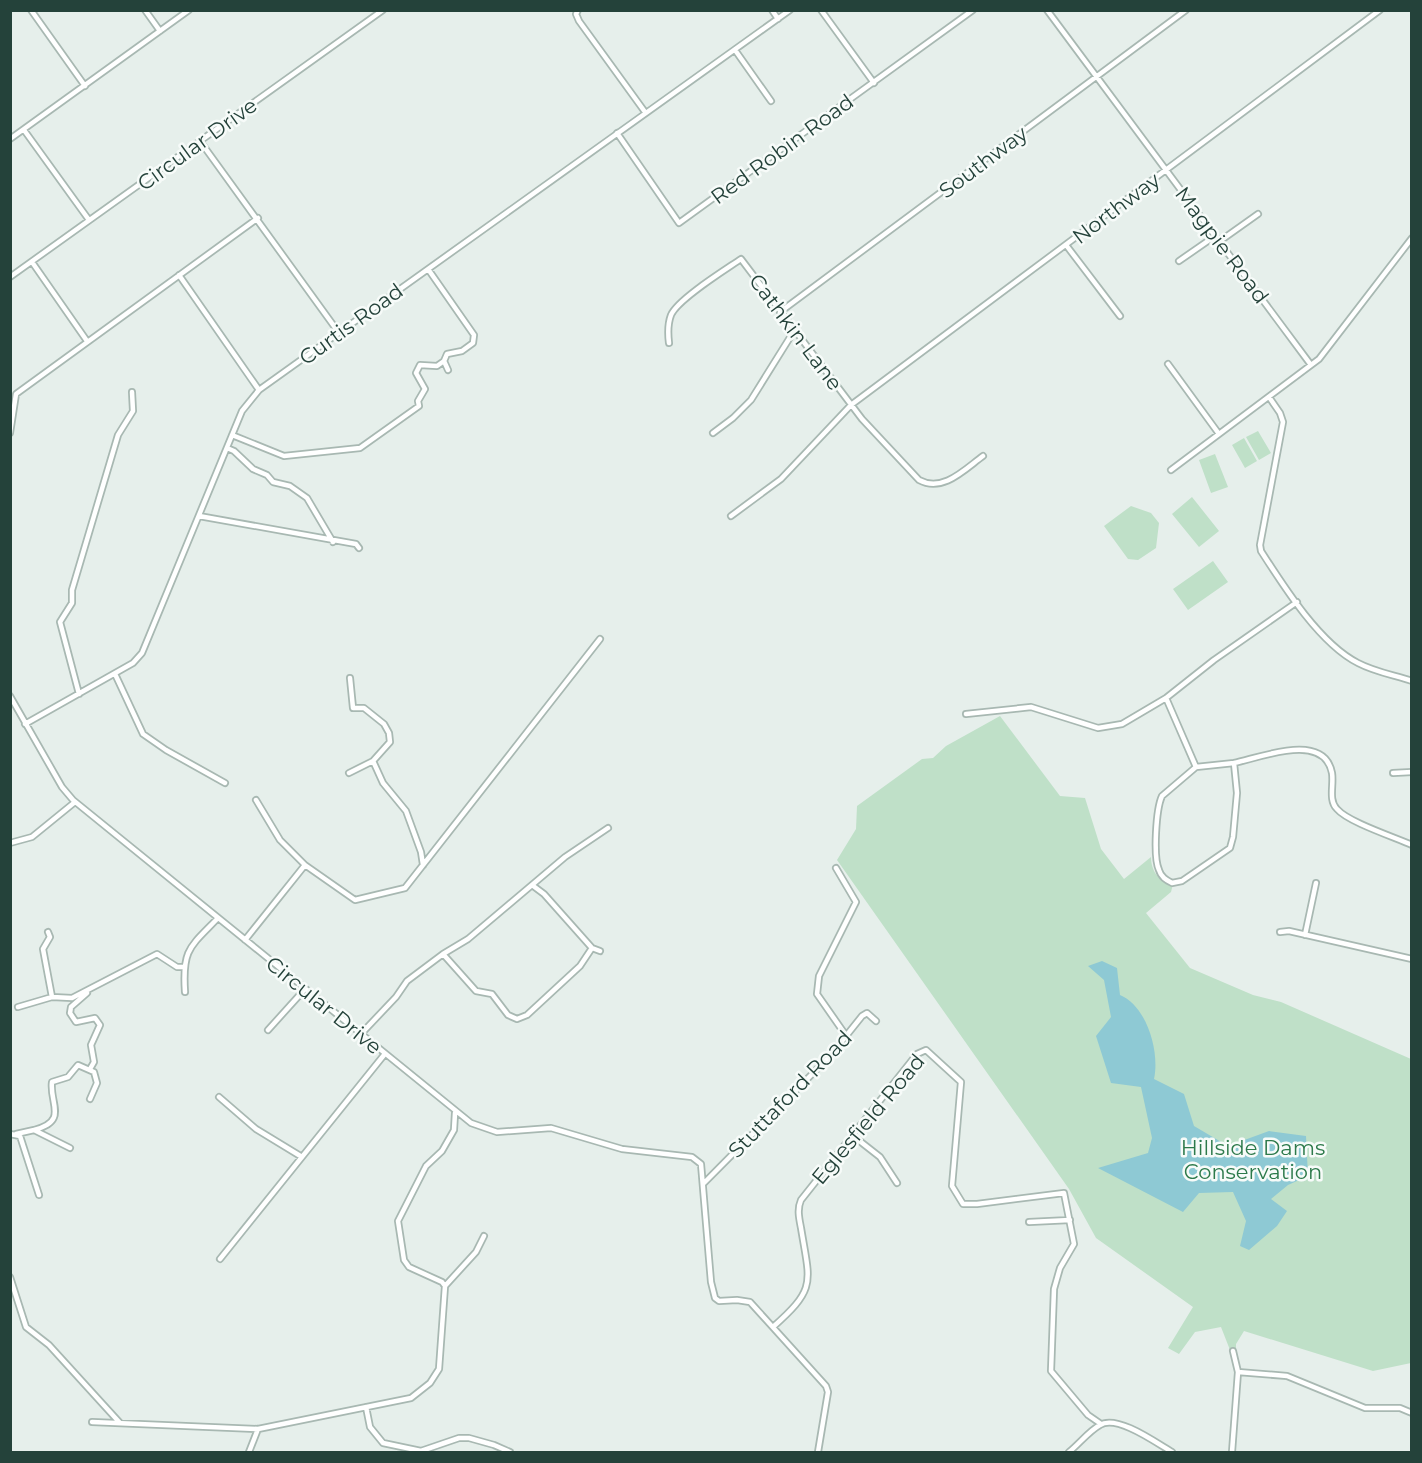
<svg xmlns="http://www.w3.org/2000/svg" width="1422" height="1463" viewBox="0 0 1422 1463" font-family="Montserrat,sans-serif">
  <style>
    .green { fill: #bfe0c8 }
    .water { fill: #8ec9d4 }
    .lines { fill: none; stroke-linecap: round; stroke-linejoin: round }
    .minor-casing { stroke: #a8b8b2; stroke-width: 8 }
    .minor { stroke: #fff; stroke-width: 4.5 }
    .labels { text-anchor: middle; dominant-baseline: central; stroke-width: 5; stroke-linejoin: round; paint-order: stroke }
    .street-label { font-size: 21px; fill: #24423a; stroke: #f7fbf9 }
    .park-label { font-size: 21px; fill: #2d7a4b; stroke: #f7fbf9 }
  </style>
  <rect width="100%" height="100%" fill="#e6efeb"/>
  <path class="green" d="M1258,431l13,22 -12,7 -13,-23z
    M1244,438l13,23 -12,7 -13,-23z
    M1215,454l13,33 -17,6 -12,-33z
    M1192,497l27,34 -20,16 -27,-33z
    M1131,506l20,7 8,10 -3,25 -18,12 -10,-1 -24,-33z
    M1213,561l15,21 -40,28 -15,-21z
    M1000,716l60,80 25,2 16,51 23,30 27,-22c0,14 8,25 22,27l-2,8 -25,21 44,55 63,27 28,7 130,57v304l-38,8 -129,-40 -8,13v6h-6l-9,-23 -26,5 -16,22 -11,-6 25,-41 -97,-69 -27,-49 -232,-329 19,-31 1,-23 65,-47 11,-1 13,-12z"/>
  <path class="water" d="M1102,961l15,7 3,27c27,11 40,57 34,84l30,15 10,32 34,20 41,-15 37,5 2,40 -20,9 -17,14 16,12 -10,15 -28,24 -9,-4 6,-25 -13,-29 -34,1 -16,19 -85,-44 50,-15 4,-15 -11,-51 -30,-4 -15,-47 15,-19 -7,-37 -16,-14z"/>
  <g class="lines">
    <defs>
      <path id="minor" d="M31,10l54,76
        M145,10l15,21
        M578,10l-2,4 3,7 66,91
        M772,10l6,9
        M821,10l53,73
        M1047,10l264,355
        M735,50l36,51
        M24,130l65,90
        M617,133l62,90 294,-213
        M10,139l179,-129
        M200,141l139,192
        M1220,241l38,-27
        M1066,245l54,71
        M1179,261l36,-25
        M32,262l55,79
        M428,269l46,66 -1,8 -11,8 -15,3 -3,7 4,9
        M179,275l80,115
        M10,277l373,-267
        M780,312l406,-302
        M669,343c-1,-8 -1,-20 2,-28 7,-16 54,-45 70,-56l121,160 57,61c24,13 46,-11 64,-24
        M1168,364l51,70
        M1269,397l11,16 3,9 -23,123 1,6c23,36 59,93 97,112 17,9 36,12 54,18
        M10,433l6,-39 242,-176
        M713,433l20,-15 18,-18 43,-69
        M232,435l52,21 76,-8 59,-42 -1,-5 7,-12 -9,-16 4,-8 17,1 7,-5
        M227,448l7,3 19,18 14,6 6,7 17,4 17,12 26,44
        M1171,470l148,-111 93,-121
        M199,516l157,28 3,4
        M731,516l50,-37 70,-74 529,-395
        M115,674l28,60 23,16 59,33
        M350,678l3,30h11l20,16 5,9 1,9 -17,19 10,22 23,28 15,41 2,13
        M79,694l-19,-72 12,-19v-13l46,-155 15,-24 -1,-19
        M10,696l52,91 11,13 398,323 26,9 54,-4 71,21 70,8 9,7 10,118 4,16 4,3 18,-1 13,2 76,84 2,6 -10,60
        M1166,698l30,69
        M966,714l65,-7 67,21 24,-4 44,-26 48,-38 83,-58
        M25,724l108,-61 9,-10 100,-242 17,-21 531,-380
        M1234,763l3,30 -4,44 -3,11 -48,33 -10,2c-6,-3 -11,-6 -13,-13 -6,-13 -3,-61 3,-74l34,-29z
        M1234,763c25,-5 90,-32 98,10 2,12 -4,27 5,36 11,13 57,28 75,36
        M349,773l24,-12
        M1393,773l19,-1
        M256,800l24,40 25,25 50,35 50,-12 195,-249
        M10,843l22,-6 43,-35
        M836,868l20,34 -37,74 -2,18 30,43
        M532,885l12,9 48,54 8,3
        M48,932l2,5 -7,12 9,48
        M1280,932l9,-1 123,28
        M1305,935l11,-52
        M245,940l60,-75
        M443,954l33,37 16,3 16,21 9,4 10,-4 53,-49 12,-18
        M185,992c-3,-43 5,-45 33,-74
        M87,993l-16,14 -1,6 6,9 19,-4 5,7 -9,20 3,17 -4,7
        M18,1007l34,-10 20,1 85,-44 20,13h6
        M268,1030l37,-41
        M360,1035l36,-38 11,-16 36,-27 25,-15 97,-82 43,-29
        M219,1097l37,32 46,28
        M34,1130c35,-9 15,-27 18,-48l16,-5 10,-12 16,7 3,11 -7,16
        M10,1134l10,2 19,59
        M16,1134l18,-4 36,18
        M852,1135l28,22 17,26
        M704,1183l126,-127 32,-40 5,-3 9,8
        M1029,1222l41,-2
        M220,1259l164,-204
        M10,1277l16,50 23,18 71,78
        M445,1286l-3,-4 -33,-15 -5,-7 -6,-39 28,-55 16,-15 12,-21 1,-17
        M773,1327c44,-39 37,-44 28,-99 -2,-10 -4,-19 0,-28l116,-146 9,-4 35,32 -9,104 11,18h14l87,-11 10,51 -14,24 -6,21 -3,82 37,44 13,9
        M1238,1372l49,4 78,32h35l12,5
        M366,1407l4,20 13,16 38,8 38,-13h10l25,7 16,7
        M92,1422l166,7 153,-31 19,-15 9,-14 6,-83 31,-34 8,-16
        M249,1452l9,-23
        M1069,1452c10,-8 20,-21 31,-27 17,-11 58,19 72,27
        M1232,1452l6,-80 -5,-21"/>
    </defs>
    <use href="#minor" class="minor-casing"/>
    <use href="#minor" class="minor"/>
  </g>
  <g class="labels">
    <g class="street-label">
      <text transform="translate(197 144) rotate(-36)">Circular Drive</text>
      <text transform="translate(782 149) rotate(-36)">Red Robin Road</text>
      <text transform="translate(983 162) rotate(-37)">Southway</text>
      <text transform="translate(1116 208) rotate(-37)">Northway</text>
      <text transform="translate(1222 245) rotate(53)">Magpie Road</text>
      <text transform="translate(351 324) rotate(-36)">Curtis Road</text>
      <text transform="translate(796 332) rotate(53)">Cathkin Lane</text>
      <text transform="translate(324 1005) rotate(39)">Circular Drive</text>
      <text transform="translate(790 1094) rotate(-46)">Stuttaford Road</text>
      <text transform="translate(868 1119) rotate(-50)">Eglesfield Road</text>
    </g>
    <g class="park-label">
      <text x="1253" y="1147">Hillside Dams<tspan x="1253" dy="24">Conservation</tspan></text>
    </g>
  </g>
  <rect width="1422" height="1463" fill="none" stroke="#24423a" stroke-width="24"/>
</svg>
